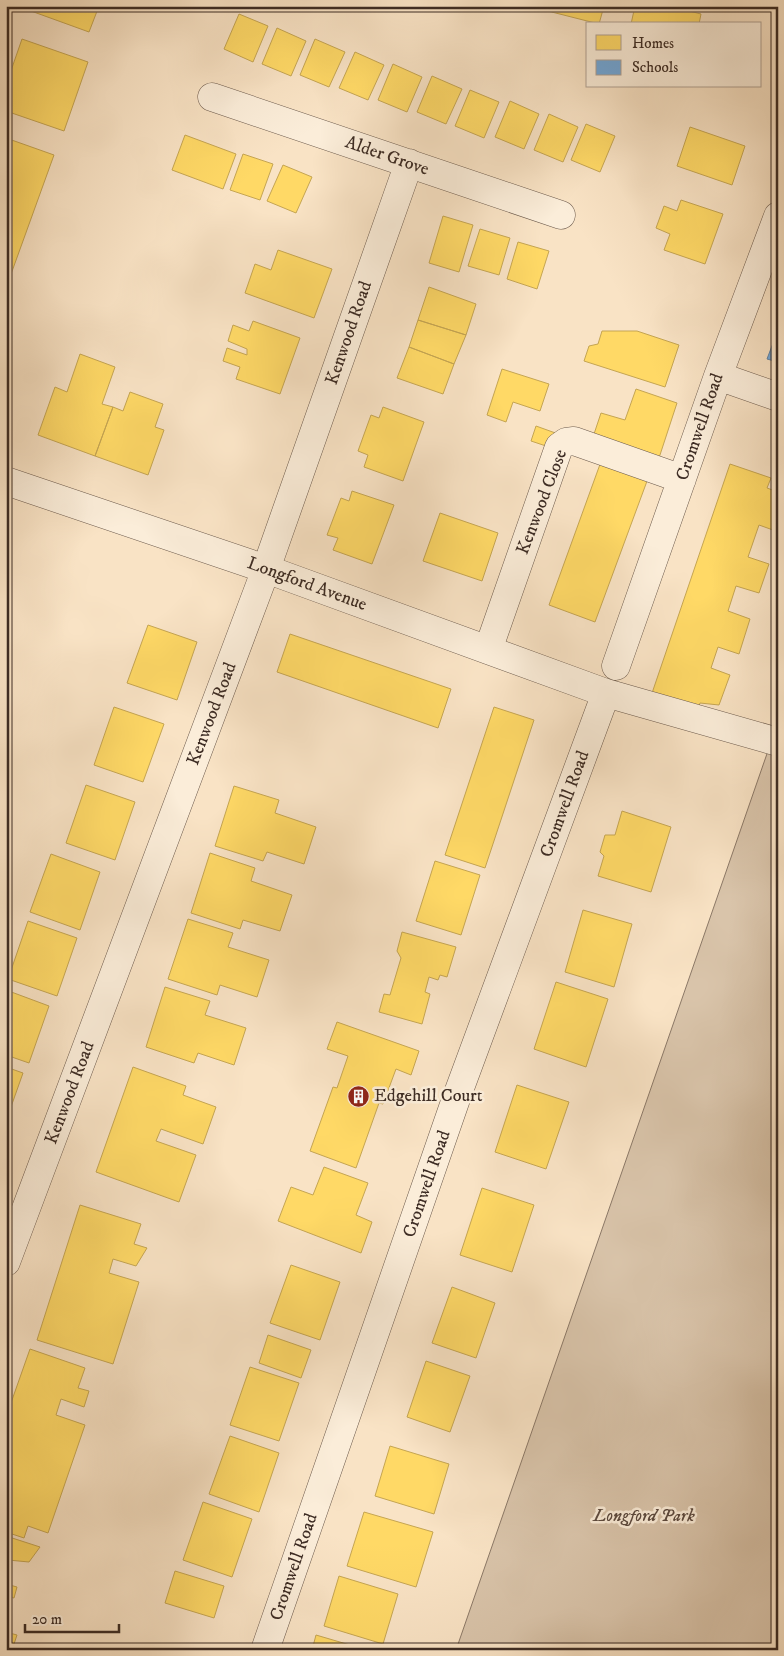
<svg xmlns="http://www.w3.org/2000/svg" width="784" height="1656" viewBox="0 0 784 1656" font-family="'IM FELL DW Pica',serif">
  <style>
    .green { fill: #d9c4aa; stroke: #8b7867 }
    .homes { fill: #ffd966; stroke: #c5a552 }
    .schools { fill: #6fa8dc; stroke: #6083a5 }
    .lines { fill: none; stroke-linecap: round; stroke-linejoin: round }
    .minor-casing { stroke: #6c5a4c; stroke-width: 29 }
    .minor { stroke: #fbedd9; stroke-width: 28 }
    .labels { text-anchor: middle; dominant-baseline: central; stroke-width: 5; stroke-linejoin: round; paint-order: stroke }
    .street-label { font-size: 18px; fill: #3d2c24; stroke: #fbedd9 }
    .poi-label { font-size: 18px; fill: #3d2c24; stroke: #fbedd9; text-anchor: start }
    .park-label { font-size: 18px; font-style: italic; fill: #5c4a3f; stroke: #fbedd9 }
  </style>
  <rect width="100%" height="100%" fill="#f9e3c5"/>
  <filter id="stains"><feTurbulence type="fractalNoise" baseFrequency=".004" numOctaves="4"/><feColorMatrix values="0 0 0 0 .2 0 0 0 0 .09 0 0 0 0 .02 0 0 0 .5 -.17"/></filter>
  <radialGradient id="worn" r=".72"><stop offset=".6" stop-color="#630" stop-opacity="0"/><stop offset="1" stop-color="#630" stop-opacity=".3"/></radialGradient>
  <path class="green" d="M778,722v928h-322z"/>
  <path class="homes" d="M32,6h67l-10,26 -58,-21z
    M536,6h68l-5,18 -63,-16z
    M635,6h35l31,8 -2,10h-68z
    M239,14l29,12 -15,36 -29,-13z
    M277,28l29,13 -15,35 -29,-12z
    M22,39l66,23 -24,69 -58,-20v-26z
    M315,39l30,13 -16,35 -29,-12z
    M355,52l29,13 -16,35 -29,-12z
    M393,64l29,13 -15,35 -29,-12z
    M432,76l30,13 -16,35 -29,-12z
    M470,90l29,12 -15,36 -29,-12z
    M510,101l29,13 -15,35 -29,-12z
    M549,114l29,13 -15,35 -29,-12z
    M586,124l29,12 -15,36 -29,-12z
    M690,127l55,19 -13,39 -55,-19z
    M185,135l51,19 -13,35 -51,-19z
    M6,138l48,17 -48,133z
    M243,154l30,10 -13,36 -30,-10z
    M283,165l29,12 -16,36 -29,-12z
    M681,200l42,14 -18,50 -41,-14 6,-16 -14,-6 8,-22 13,5z
    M443,216l30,9 -14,47 -30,-9z
    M480,229l30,9 -11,37 -31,-9z
    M518,242l31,9 -12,38 -30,-10z
    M278,250l54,19 -18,49 -69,-25 10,-29 16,6z
    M429,287l47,17 -10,31 -48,-15z
    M418,320l48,15 -12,29 -45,-17z
    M253,321l47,17 -20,56 -44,-15 4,-12 -17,-6 4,-13 20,7v-6l-19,-8 5,-16 16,6z
    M602,331h35l42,14 -14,42 -81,-26 5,-15 9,-2z
    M409,347l45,17 -11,30 -46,-16z
    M80,354l35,13 -13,37 11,3 -18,49 -57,-21 17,-48 12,5z
    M502,369l47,15 -9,27 -27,-9 -7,20 -19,-7z
    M636,389l41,14 -19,58 -66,-21 9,-27 24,7z
    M130,392l33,12 -8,23 9,3 -16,45 -53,-19 18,-49 10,4z
    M383,407l41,15 -21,59 -39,-14 4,-12 -10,-4 13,-36 8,3z
    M536,426l25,9 -6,14 -24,-8z
    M603,456l47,17 -55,149 -46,-17z
    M730,464l41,14 -4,10 11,4v30l-2,-1 -3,9 -14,-5 -11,32 21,7 -10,29 -23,-7 -8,25 22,8 -11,35 -21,-7 -7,21 19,7 -11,30 -19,-2 -4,12 -46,-16z
    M352,491l42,14 -22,59 -39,-14 5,-12 -11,-3 14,-37 8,3z
    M440,513l58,20 -16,48 -59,-20z
    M148,625l49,17 -20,58 -50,-17z
    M290,634l161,55 -13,39 -161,-56z
    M114,707l50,17 -21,58 -49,-17z
    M494,707l40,13 -49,148 -40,-13z
    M86,785l49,17 -20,58 -49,-17z
    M234,786l45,14 -4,13 41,14 -12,37 -37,-12 -4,9 -48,-15z
    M622,811l49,16 -20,65 -53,-16 6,-20 -4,-4 5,-17h10z
    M210,853l45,15 -4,13 41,14 -12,36 -37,-11 -3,9 -49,-16z
    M51,854l49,18 -20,58 -50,-18z
    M435,861l45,14 -19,60 -45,-14z
    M583,910l49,14 -18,63 -49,-15z
    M188,919l45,14 -5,14 41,13 -12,37 -37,-12 -3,10 -49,-16z
    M28,921l49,17 -20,58 -49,-17z
    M402,932l54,15 -9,30 -7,-2 -2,5 -9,-3 -4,15 5,2 -8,30 -43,-12 5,-18 6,1 11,-37 -4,-7z
    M556,982l52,17 -22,68 -52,-18z
    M165,987l45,14 -5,14 41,13 -12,37 -36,-12 -4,10 -48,-16z
    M6,990l43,16 -20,57 -23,-8z
    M337,1022l82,29 -8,24 -15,-6 -13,35 -4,-1 -23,65 -46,-17 23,-64 4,1 11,-32 -21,-7z
    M6,1067l17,6 -17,48z
    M133,1067l53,19 -3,9 33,12 -13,37 -42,-15 -5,12 40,14 -17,47 -83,-30z
    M517,1085l52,17 -23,67 -51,-17z
    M324,1167l44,16 -12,32 16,7 -11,31 -83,-32 13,-34 22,8z
    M482,1188l52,17 -22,67 -52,-17z
    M80,1205l61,19 -7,20 13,4 -11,18 -23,-7 -4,14 30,9 -26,82 -76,-24z
    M291,1265l49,17 -20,58 -50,-17z
    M452,1287l43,16 -19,55 -44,-15z
    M268,1335l43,15 -10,28 -42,-15z
    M30,1349l55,19 -7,20 11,3 -5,16 -23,-8 -5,16 29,10 -37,108 -20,-7 -4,12 -18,-6v-115z
    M426,1361l44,15 -20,56 -43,-15z
    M250,1367l49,16 -20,58 -49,-16z
    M230,1436l49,17 -20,59 -50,-18z
    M390,1446l59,18 -15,50 -59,-18z
    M203,1502l49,17 -20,58 -49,-17z
    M364,1512l69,20 -17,55 -69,-21z
    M6,1536l34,11 -11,15 -21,-2 -2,3z
    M175,1571l49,15 -10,32 -49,-15z
    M339,1576l59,18 -15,50 -59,-18z
    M6,1584l11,3 -3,11 -8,-2z
    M6,1632l11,3 -5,15h-6z
    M316,1635l51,15h-55z"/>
  <path class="schools" d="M778,330v32l-11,-3z"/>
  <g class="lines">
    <defs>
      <path id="minor" d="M212,97l349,118
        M718,376l60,21
        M6,481l260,88 340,124 172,49
        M488,650l71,-203 7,-5 8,-1 108,38
        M616,666l102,-290 60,-160
        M6,1262l260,-693 143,-406
        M265,1650l192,-554 149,-403"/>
    </defs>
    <use href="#minor" class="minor-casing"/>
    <use href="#minor" class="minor"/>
  </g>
  <defs>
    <symbol id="building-disc" viewBox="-11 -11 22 22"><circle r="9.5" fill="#8f2418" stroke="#fbedd9"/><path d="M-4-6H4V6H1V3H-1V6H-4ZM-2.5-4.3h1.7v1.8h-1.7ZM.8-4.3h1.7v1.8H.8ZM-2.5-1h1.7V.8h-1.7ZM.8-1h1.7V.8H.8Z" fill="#fff"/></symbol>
  </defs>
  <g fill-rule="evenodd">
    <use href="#building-disc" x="346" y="1084" width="25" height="25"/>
  </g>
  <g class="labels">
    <g class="street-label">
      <text transform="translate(387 156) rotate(19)">Alder Grove</text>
      <text transform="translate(349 333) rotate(-71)">Kenwood Road</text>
      <text transform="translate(700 427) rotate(-71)">Cromwell Road</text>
      <text transform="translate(542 502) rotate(-69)">Kenwood Close</text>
      <text transform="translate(307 584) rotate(20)">Longford Avenue</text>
      <text transform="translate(212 714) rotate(-69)">Kenwood Road</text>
      <text transform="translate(565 804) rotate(-70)">Cromwell Road</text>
      <text transform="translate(70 1093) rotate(-69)">Kenwood Road</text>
      <text transform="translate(427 1184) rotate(-71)">Cromwell Road</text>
      <text transform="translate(294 1567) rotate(-71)">Cromwell Road</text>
    </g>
    <g class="poi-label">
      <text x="374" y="1096">Edgehill Court</text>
    </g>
    <g class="park-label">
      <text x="644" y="1516">Longford Park</text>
    </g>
  </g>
  <rect width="784" height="1656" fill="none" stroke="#f9e3c5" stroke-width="25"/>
  <rect x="8" y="8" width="769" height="1641" fill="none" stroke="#3d2c24" stroke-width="2.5"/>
  <rect x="12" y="12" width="759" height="1631" fill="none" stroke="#3d2c24"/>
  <rect x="586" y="22" width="175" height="65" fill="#fbedd9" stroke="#afa091"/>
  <rect x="596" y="35" width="25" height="15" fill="#ffd966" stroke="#afa091"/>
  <text x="632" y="48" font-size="15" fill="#3d2c24">Homes</text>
  <rect x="596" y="60" width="25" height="15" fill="#6fa8dc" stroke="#afa091"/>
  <text x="632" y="72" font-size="15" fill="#3d2c24">Schools</text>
  <path d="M25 1624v8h94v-8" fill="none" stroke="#3d2c24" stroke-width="2.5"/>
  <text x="32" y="1624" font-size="15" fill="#3d2c24" stroke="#fbedd9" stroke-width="4" paint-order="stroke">20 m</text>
  <rect width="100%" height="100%" filter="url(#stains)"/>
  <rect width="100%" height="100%" fill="url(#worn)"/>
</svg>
